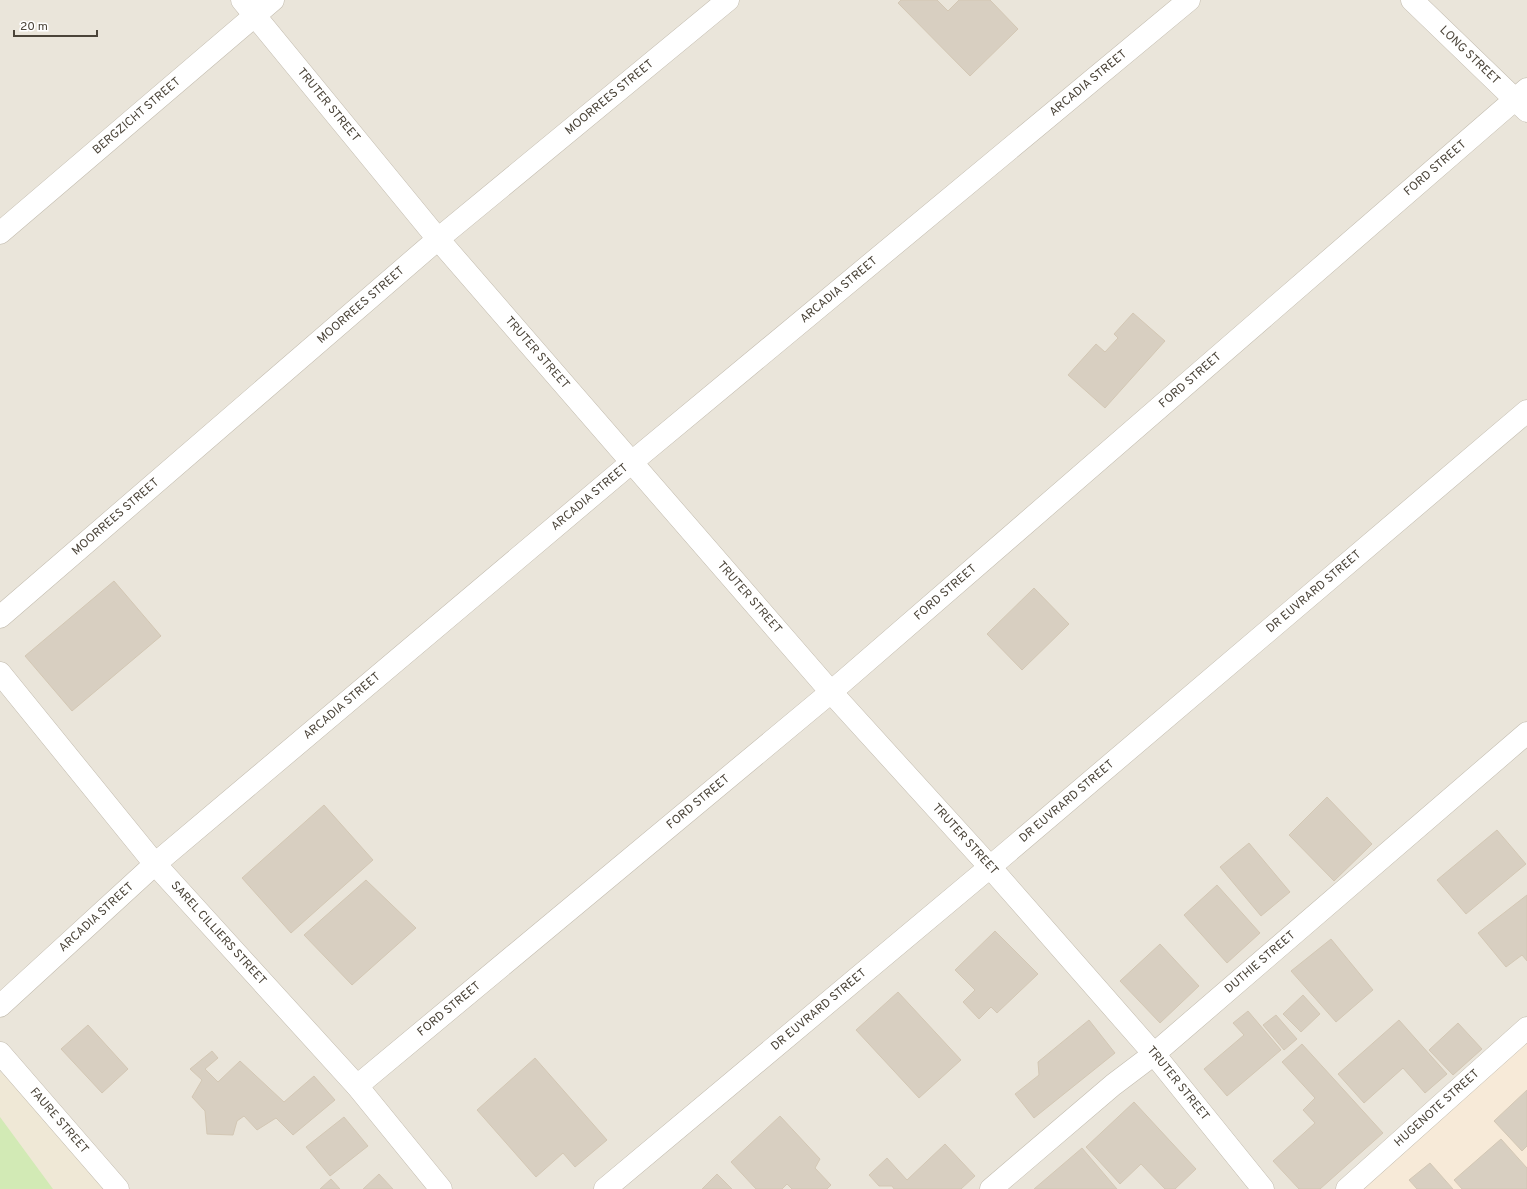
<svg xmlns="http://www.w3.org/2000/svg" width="1527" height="1189" viewBox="0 0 1527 1189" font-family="Overpass,sans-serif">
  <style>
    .residential { fill: #eae5da }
    .commercial { fill: #f7ead8 }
    .education { fill: #efe8d6 }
    .green { fill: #d2eab5 }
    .building { fill: #d8cfc1; stroke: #d3c7b4 }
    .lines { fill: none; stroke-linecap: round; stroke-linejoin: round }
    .minor-casing { stroke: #c2bbae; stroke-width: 23 }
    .minor { stroke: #fff; stroke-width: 22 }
    .labels { text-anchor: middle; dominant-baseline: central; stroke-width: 3; stroke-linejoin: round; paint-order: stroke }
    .street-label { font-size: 12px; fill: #4b4439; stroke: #fff }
  </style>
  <rect width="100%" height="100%" fill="#f6f3ec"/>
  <path class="residential" d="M0,0h1527v1028l-180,161h-1347z"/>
  <path class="commercial" d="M1527,1028v161h-180z"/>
  <path class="education" d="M0,1072l33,9 93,108h-126z"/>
  <path class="green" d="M0,1117l53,72h-53z"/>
  <path class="building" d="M901,0h36l11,11 11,-11h31l28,29 -48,47 -72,-73z
    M1133,313l32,28 -60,67 -37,-33 28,-31 9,8 13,-14 -4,-4z
    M114,581l47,55 -89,75 -47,-55z
    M1034,588l35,36 -47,46 -35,-36z
    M1327,797l45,47 -38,37 -45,-46z
    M324,805l49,55 -82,73 -49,-55z
    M1497,830l29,34 -60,50 -29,-34z
    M1249,843l41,49 -29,24 -41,-49z
    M366,880l50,48 -64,57 -48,-50z
    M1217,885l43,48 -33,30 -43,-48z
    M1527,895v66l-5,-6 -16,12 -28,-34z
    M995,931l43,43 -41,39 -6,-6 -12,12 -16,-17 12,-12 -20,-20z
    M1331,939l42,51 -37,32 -45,-51z
    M1160,944l39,42 -39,37 -40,-42z
    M898,992l63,68 -42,38 -63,-68z
    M1303,995l17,19 -19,18 -18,-18z
    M1248,1011l33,39 -54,46 -23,-27 40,-34 -11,-12z
    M1276,1015l21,24 -13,11 -21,-25z
    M1089,1020l26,33 -81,65 -19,-24 24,-19 -1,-13z
    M1399,1020l48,54 -22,19 -22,-25 -39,35 -26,-29z
    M1458,1023l24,26 -29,26 -24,-25z
    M88,1025l40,44 -26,24 -41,-44z
    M1302,1044l81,89 -63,56h-21l-26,-28 42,-38 -12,-13 12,-12 -33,-36z
    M212,1051l6,7 -13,11 13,13 22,-21 44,41 30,-26 21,24 -42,35 -17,-17 -19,12 -13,-14 -7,5 -4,14 -26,-1 -2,-23 -13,-14 10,-17 -12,-11z
    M535,1058l72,82 -32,27 -12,-14 -27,24 -59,-67z
    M1527,1090v56l-5,5 -28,-30z
    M1134,1102l62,67 -21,20h-10l-24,-25 -21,20 -34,-37z
    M780,1116l40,43 -5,9 16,17 -4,4h-35l-5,-5 -5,5h-26l-25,-27z
    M344,1117l24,29 -38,30 -24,-29z
    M1501,1139l26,29v21h-65l-8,-9z
    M945,1144l30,32 -14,13h-67l-2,-3h-13l-10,-11 18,-17 20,22z
    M1082,1148l35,41h-83z
    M1430,1163l23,26h-36l-8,-9z
    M379,1174l14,15h-30z
    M717,1174l15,15h-30z
    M331,1179l9,10h-20z"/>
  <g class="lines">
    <defs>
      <g id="minor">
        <path id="s1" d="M242,0l196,239 393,453 159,175 164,187 109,135"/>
        <path id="s2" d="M1412,0l115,111"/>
        <path id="s3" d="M0,233l273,-233"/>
        <path id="s4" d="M0,617l438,-378 290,-239"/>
        <path id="s5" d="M0,673l155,191 202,222 84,103"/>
        <path id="s6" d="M0,1006l155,-142 477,-402 557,-462"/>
        <path id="s7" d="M0,1053l118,136"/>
        <path id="s8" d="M357,1086l474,-394 696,-603"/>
        <path id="s9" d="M605,1189l385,-322 537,-456"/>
        <path id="s10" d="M991,1189l122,-104 41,-31 373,-321"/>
        <path id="s11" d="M1347,1189l180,-161"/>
      </g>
    </defs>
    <use href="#minor" class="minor-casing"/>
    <use href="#minor" class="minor"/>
  </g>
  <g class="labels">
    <g class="street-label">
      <text stroke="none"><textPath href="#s2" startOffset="80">LONG STREET</textPath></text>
      <text stroke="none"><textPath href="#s6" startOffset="1427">ARCADIA STREET</textPath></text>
      <text stroke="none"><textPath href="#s4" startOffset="801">MOORREES STREET</textPath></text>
      <text stroke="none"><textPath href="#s1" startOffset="136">TRUTER STREET</textPath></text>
      <text stroke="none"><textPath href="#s3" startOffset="180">BERGZICHT STREET</textPath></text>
      <text stroke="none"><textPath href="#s8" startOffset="1416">FORD STREET</textPath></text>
      <text stroke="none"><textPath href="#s6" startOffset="1103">ARCADIA STREET</textPath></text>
      <text stroke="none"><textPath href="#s4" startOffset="477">MOORREES STREET</textPath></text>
      <text stroke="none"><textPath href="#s1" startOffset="460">TRUTER STREET</textPath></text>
      <text stroke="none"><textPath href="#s8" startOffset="1092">FORD STREET</textPath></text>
      <text stroke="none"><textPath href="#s6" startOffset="779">ARCADIA STREET</textPath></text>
      <text stroke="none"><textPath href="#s4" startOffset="153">MOORREES STREET</textPath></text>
      <text stroke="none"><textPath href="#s9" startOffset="927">DR EUVRARD STREET</textPath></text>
      <text stroke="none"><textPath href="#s8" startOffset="768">FORD STREET</textPath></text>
      <text stroke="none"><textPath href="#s1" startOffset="784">TRUTER STREET</textPath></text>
      <text stroke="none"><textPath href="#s6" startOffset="455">ARCADIA STREET</textPath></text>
      <text stroke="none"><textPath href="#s9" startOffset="603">DR EUVRARD STREET</textPath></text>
      <text stroke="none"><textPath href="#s8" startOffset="444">FORD STREET</textPath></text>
      <text stroke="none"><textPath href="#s1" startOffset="1108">TRUTER STREET</textPath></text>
      <text stroke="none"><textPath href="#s6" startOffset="131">ARCADIA STREET</textPath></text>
      <text stroke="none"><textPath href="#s5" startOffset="340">SAREL CILLIERS STREET</textPath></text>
      <text stroke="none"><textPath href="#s10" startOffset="352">DUTHIE STREET</textPath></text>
      <text stroke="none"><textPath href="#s8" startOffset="120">FORD STREET</textPath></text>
      <text stroke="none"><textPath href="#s9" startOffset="279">DR EUVRARD STREET</textPath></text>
      <text stroke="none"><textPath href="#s1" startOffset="1432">TRUTER STREET</textPath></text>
      <text stroke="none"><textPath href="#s11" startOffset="121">HUGENOTE STREET</textPath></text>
      <text stroke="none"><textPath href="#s7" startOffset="90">FAURE STREET</textPath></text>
    </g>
  </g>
  <path d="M14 30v6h83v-6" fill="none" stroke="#4b4439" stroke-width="2"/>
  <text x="20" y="30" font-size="12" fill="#4b4439" stroke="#ffffff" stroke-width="3" paint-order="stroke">20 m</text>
</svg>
